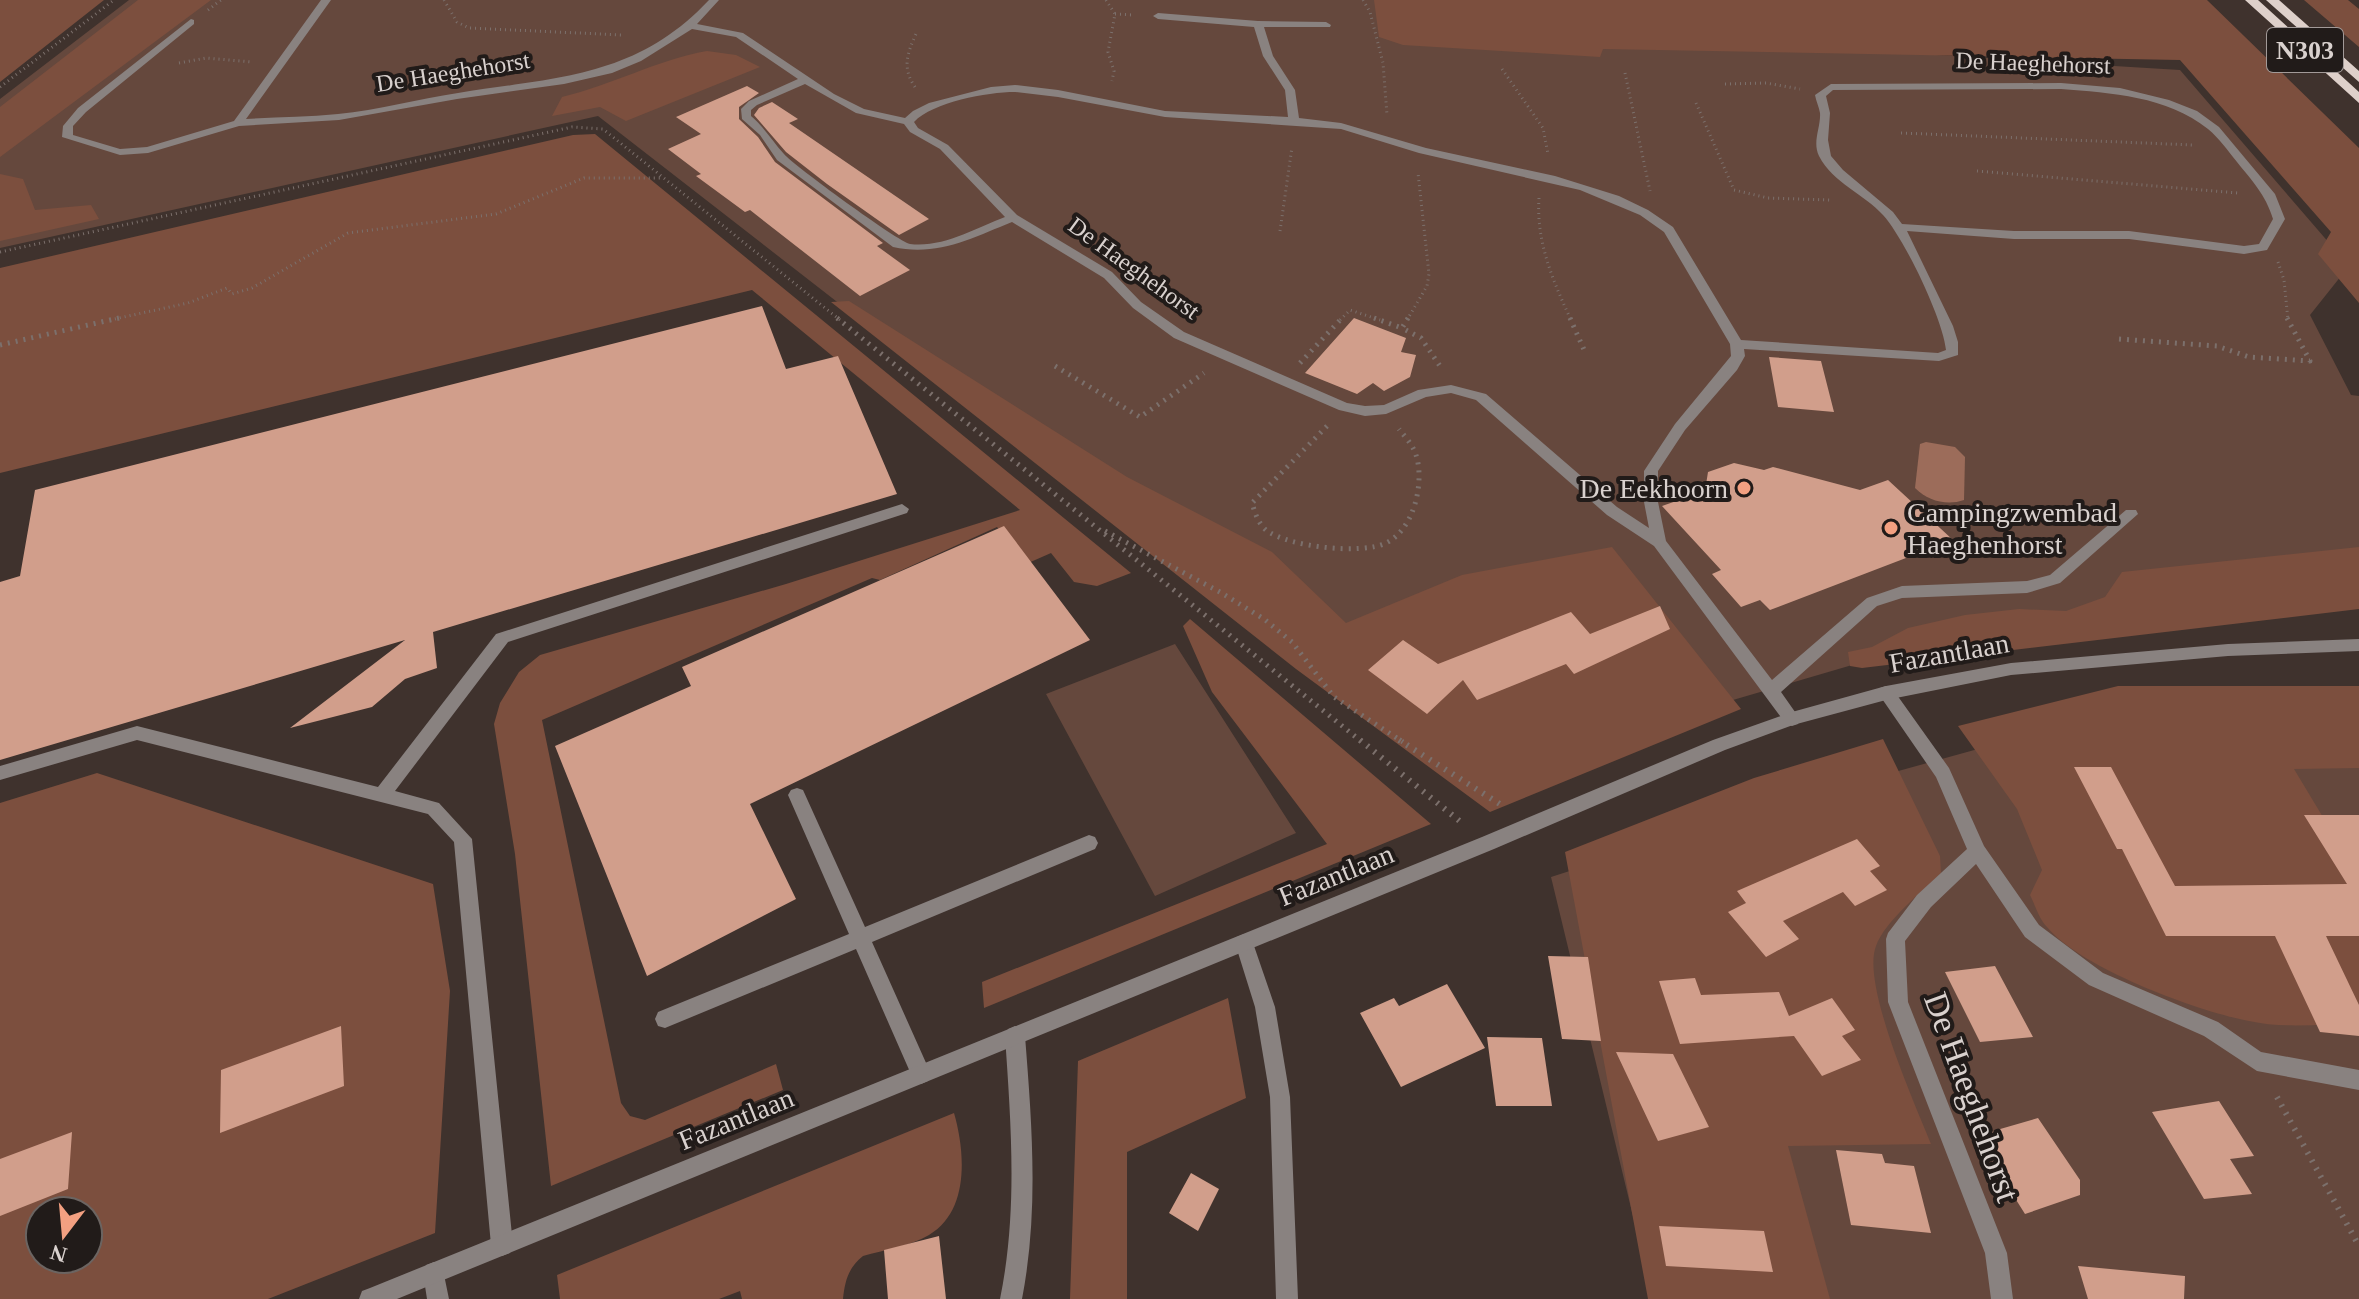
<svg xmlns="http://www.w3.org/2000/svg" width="2359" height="1299" viewBox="0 0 2359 1299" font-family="Georgia,serif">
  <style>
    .green { fill: #65483d }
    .forest { fill: #7c4f3e; fill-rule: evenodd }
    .water { fill: #9c6c5a }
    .building { fill: #d19e8b }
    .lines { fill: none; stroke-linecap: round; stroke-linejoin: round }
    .path-far2 { stroke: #7c706c; stroke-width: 3; stroke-dasharray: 1 4; stroke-linecap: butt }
    .path-far1 { stroke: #7c706c; stroke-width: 5; stroke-dasharray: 2 6; stroke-linecap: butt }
    .path { stroke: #7c706c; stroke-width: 6; stroke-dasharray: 2 7; stroke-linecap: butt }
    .service { fill: #898280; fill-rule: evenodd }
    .minor { fill: #898280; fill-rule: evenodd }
    .primary { fill: #ded0ca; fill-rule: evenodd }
    .poi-dot { fill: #f3a081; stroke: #211b19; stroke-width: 3 }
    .labels { text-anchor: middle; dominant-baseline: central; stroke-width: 8; stroke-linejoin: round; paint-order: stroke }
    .far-street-label { font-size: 24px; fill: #d9d1ce; stroke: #211b19 }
    .shield { fill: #211b19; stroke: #a29a98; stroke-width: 2 }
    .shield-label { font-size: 26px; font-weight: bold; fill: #d9d1ce }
    .poi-label { font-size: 28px; fill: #d9d1ce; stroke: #211b19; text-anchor: end }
    .street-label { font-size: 28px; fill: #d9d1ce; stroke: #211b19 }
    .near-street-label { font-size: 34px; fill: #d9d1ce; stroke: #211b19 }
  </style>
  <rect width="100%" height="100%" fill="#3f322d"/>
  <path class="green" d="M129,0h1263l349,43 439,27 169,196 -39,49 41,80 8,1v192l-500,75 -150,44 -396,-35 -715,-556 -598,132v-149z
    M1175,644l121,189 -141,63 -109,-202z
    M2359,702v597h-706l-102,-422 217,-70 362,-100z"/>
  <path class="forest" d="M0,0h104l-104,82z
    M138,0h73l-211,157v-50z
    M1374,0h833l152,148v155l-41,-49 13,-22 -151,-172 -577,-11 -3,8 -197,-12 -24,-8z
    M2304,0h44l11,9v38z
    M707,51l29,4 24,12 -134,54 -26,-14 -48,9 10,-19c50,-12 95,-37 145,-46z
    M595,134l536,439 -34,13 -23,-4 -23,-29 -25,11 -29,-37 -117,53 -8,-2 -330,142 79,383 9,13 15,4 131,-56 7,26 -232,96 -36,-332 -21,-130 6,-21 19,-31 21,-17 246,-71 234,-74 -268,-220 -752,183v-205l573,-133z
    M0,174l23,5 12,31 56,-5 8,14 -99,22z
    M849,301l278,176 145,75 74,71 116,-48 150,-28 129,162 -251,103 -194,-143 -465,-367z
    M2359,547v62l-497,59 -12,-2 -2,-14 24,-5 36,-19 57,-13 54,-6 47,2 39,-14 17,-25z
    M1190,619l241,205 -447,184 -2,-26 345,-138 -115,-152 -29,-66z
    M2118,686h241v82l-65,1 65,108v146c-36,1 -74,6 -110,-2 -53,-10 -168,-53 -202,-94 -8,-8 -12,-22 -17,-32l12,-25 -25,-61 -59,-83z
    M1883,739l57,117 1,17c-19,19 -56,48 -65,73 -15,38 39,158 55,198l-143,2 42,153h-182l-83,-447 189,-74z
    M97,773l336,111 17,107 -15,242 -167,66h-268v-496zM40,1211h48v48h-48z
    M1228,998l18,100 -119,54v147h-57l8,-238z
    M954,1113c11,38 16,98 -25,122 -18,11 -45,15 -66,21 -15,12 -18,25 -20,43h-101l-2,-8 -21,8h-159l-3,-24z"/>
  <path class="water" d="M1926,442l29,5 10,10 -1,43c-17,6 -36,1 -49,-12l5,-44z"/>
  <path class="building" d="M747,86l12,7 -20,14v12l19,18 17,25 108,81 -6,3 33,24 -50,26 -110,-86 -5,2 -49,-36 5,-2 -33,-25 33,-15 -25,-17z
    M772,102l26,17 -9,4 140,96 -30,16 -72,-51 -41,-32 -32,-37 5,-7z
    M762,306l24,63 52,-13 59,138 -464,138 4,36 -32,11 -33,28 -82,21 115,-88 -405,120v-178l20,-6 15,-86z
    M1354,318l52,20 -5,14 15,3 -6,22 -26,14 -11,-8 -16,11 -52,-21z
    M1769,357l52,4 13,51 -56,-5z
    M1734,463l30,7 9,-3 87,23 28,-10 65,60 -183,70 -10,-10 -19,7 -29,-33 9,-4 -59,-64 43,-15 3,-19z
    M1004,526l86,114 -340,164 46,95 -149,77 -92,-230 136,-60 -9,-19z
    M1660,606l10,23 -96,45 -8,-10 -89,36 -14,-20 -36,34 -59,-44 35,-30 35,24 133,-52 19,22z
    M2074,767h37l64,119 172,-2 -43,-69h55v121h-33l33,69v31l-39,-4 -45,-96h-109l-44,-87h-5z
    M1857,839l23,27 -10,5 17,19 -32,16 -12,-14 -60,29 16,18 -33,18 -38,-45 18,-9 -9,-12z
    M1548,956l40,1 13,84 -39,-2z
    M1995,966l38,71 -53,5 -35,-70z
    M1695,978l6,17 78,-3 10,24 43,-18 23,32 -13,6 19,24 -39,16 -28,-40 -114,8 -21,-63z
    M1447,984l38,64 -84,39 -41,-74 34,-15 5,8z
    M341,1026l3,60 -124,47 1,-63z
    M1487,1037l55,1 10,68h-56z
    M1616,1052l57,2 36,73 -51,14z
    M2219,1101l35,55 -24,3 22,35 -48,5 -52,-87z
    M2038,1118l42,62v15l-55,19 -49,-78z
    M72,1132l-4,57 -68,27v-57z
    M1836,1150l46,4 3,9 29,3 17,67 -80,-8z
    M1191,1173l28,16 -21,42 -29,-18z
    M1659,1226l105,5 9,41 -107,-6z
    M939,1236l7,63h-58l-4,-49z
    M2078,1266l107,10 -1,23h-96z"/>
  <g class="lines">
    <path class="path-far2" d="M444,0l13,22 12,6 153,7
      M1106,0l9,14 -7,38 6,19 -2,10
      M1363,0l7,12 13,51 4,52
      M208,10l13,-10
      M1115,14l18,1
      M179,63l27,-5 46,4
      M1502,69l41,59 5,26
      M1625,73l25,118
      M1725,84l41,-1 34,6
      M0,87l114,-87
      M915,87c-13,-19 -8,-33 1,-53
      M1696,103l38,87 34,8 62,2
      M1901,133l292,12
      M1977,171l261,22
      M1539,198c-3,44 14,83 32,122
      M1280,231l12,-84
      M0,252l572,-125 31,2 237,191
      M2278,262l6,18 4,40
      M110,320l78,-17 39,-15 5,6 20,-6 96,-55 148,-19 88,-36h78
      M1340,320l10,-10 30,10
      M1407,320l20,-34 2,-12 -11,-101"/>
    <path class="path-far1" d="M837,318l525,424
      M1374,318l28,10
      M1408,318l-6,10 19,10 21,31
      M1570,318l15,34
      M2119,339l98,7 32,11 61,4 -23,-43
      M0,345l119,-27
      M1300,363l42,-45
      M1055,366l85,51 64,-44
      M1327,426l-75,77c3,10 6,20 14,27 22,17 95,25 120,13 28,-13 39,-61 30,-88 -3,-10 -11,-18 -17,-26
      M1105,531l115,61 44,27 28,23 42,55 69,45"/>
    <path class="path" d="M1360,740l102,83
      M1399,740l104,66
      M2277,1097l82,149"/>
    <path class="service" d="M321,0h10l-85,119c31,-2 61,-2 92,-5 40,-4 80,-15 120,-21 98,-16 178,-15 251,-93h10l-22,24 46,9 91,61 30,15 41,9 8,-7 16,-8 62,-16 24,-2 43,5 107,21 123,6 -3,-27 -22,-34 -9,-29 -96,-8 -5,-3 5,-3 100,8 68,1 5,3 -1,2h-66l9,29 22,34 4,28 42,5 85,25 129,28 64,20 29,14 25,17 68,113 197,13 8,-3c-3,-31 -42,-112 -63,-135 -19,-21 -50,-32 -64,-59 -7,-14 2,-29 1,-43 -1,-6 -4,-12 -5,-18l16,-11 230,-1 59,5 49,12 28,11 22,16 56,67 10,25 -18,31 -23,4 -115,-15h-115l-107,-8 46,95 5,16v13l-19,6 -195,-12 1,7 -8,14 -52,60 -27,41v31l8,39 106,139 95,-82 35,-12 125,-5 23,-6 76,-65h10l2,4 -78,69 -33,10 -125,5 -25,8 -96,86 19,27 -2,5 -6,2 -6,-2 -132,-178 -47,-31 -131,-115 -25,-7 -25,4 -40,17 -21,2 -26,-6 -165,-72 -41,-30 -29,-30 -92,-56c-40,16 -75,35 -119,25l-116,-87 -17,-25 -18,-16 -1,-10 8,-8 49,-22 -62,-42 -44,-8 -51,32 -29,12 -48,11 -107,15 -118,21 -100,6 -91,27 -28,2 -58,-18 1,-11 15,-18 113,-89 3,1v4l-108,88 -13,14v9l47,14 27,-2 87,-26zM805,84l51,29 48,11 6,8 30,17 65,68c-29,11 -62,31 -95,27 -11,-2 -117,-79 -126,-90 -12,-13 -19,-26 -33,-38v-6l6,-5zM2061,89c50,4 106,7 147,40 11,9 20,22 29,33 16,20 28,32 36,57l-14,25 -15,2 -115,-15h-115l-112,-7 -9,-12 -50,-42 -12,-14 -3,-16 2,-27 -4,-17 7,-6zM1015,92l43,5 107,20 176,12 78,24 161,37 60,25 24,17 66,112 1,12 -56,68 -31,47v31l5,26 -32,-21 -131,-113 -35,-9 -33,5 -34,15 -19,1 -18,-3 -163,-71 -43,-30 -29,-30 -95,-57 -69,-70 -30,-17 -4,-6c19,-20 73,-30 101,-30z
      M902,504l7,5 -2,4 -399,129 -113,149 44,12 33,36 41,406 -3,8 -8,3 -8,-3 -3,-8 -37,-403 -26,-28 -291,-74 -137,40v-14l137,-40 241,61 118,-153z
      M1886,686l6,2 57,80 35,78 55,79 64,48 115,49 43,30 98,18v20l-102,-19 -53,-35 -115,-51 -64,-48 -49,-73 -45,43 -26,34 3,61 99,251 6,46h-22l-6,-46 -97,-251 -2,-63 2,-6 29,-38 50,-46 -31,-72 -58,-84 2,-5z
      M797,788l6,2 62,137 224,-92 6,2 3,6 -3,6 -223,93 59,132 -3,7 -7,3 -7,-3 -58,-132 -191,79 -7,-2 -3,-7 3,-7 191,-78 -61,-139 3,-5z
      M1244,934l7,3 2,6 22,64 15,90 8,202h-22l-6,-202 -15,-90 -20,-64 2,-6z
      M1015,1026l7,3 3,7c7,89 14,175 -3,263h-22c18,-88 11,-174 5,-263l3,-7z
      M434,1262l8,3 7,34h-22l-4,-26 3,-8z"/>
    <path class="minor" d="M2359,639v12l-131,5 -217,19 -125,25 -93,25 -68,25 -231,99 -1097,450h-38l3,-8 8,-3 1112,-451 231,-97 79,-28 94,-26 125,-23 217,-19z"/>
    <path class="primary" d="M2245,0h13l101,92v11z
      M2266,0h13l80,71v11z"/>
  </g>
  <g class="poi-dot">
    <circle cx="1744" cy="488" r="8"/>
    <circle cx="1891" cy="528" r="8"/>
  </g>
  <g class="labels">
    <g class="far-street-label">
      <text transform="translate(2033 63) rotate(2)">De Haeghehorst</text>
      <text transform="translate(453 72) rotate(-9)">De Haeghehorst</text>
      <text transform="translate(1134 268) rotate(36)">De Haeghehorst</text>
    </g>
    <rect class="shield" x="2267" y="28" width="76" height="44" rx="6"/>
    <g class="shield-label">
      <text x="2305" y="50">N303</text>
    </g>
    <g class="poi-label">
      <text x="1728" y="488">De Eekhoorn</text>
      <text x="1907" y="512" text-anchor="start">Campingzwembad<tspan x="1907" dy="32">Haeghenhorst</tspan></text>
    </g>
    <g class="street-label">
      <text transform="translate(1949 653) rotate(-10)">Fazantlaan</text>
      <text transform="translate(1336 875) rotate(-22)">Fazantlaan</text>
      <text transform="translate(736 1119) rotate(-22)">Fazantlaan</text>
    </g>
    <g class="near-street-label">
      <text transform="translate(1972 1097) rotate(70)">De Haeghehorst</text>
    </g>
  </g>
  <g transform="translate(64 1235) rotate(196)"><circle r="38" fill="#211b19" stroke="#6b6461" stroke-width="2"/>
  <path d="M0-6L14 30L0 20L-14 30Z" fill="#f3a081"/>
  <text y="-12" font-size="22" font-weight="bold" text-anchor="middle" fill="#d9d1ce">N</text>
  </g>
</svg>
